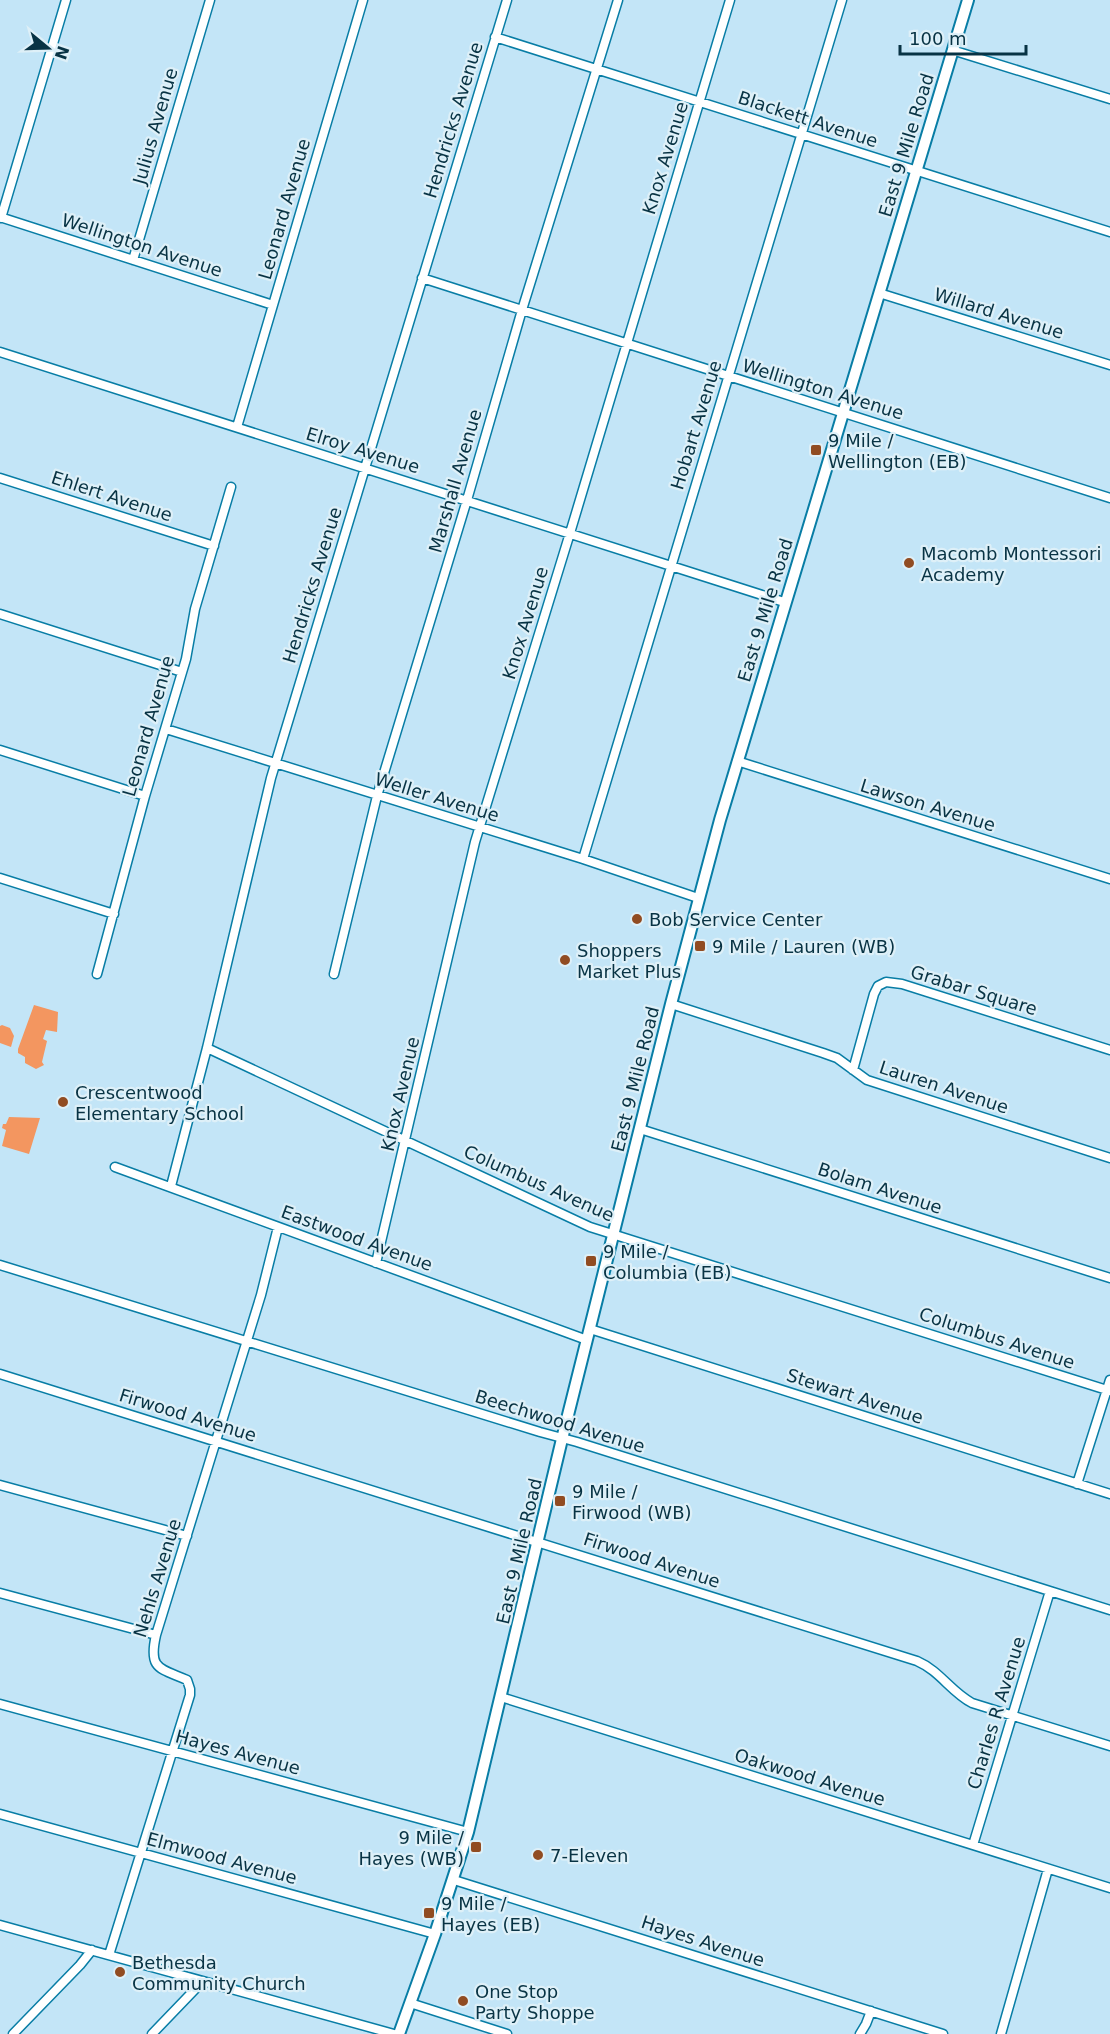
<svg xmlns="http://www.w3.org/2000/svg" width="1110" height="2034" viewBox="0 0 1110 2034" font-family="'DejaVu Sans',sans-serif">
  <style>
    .green { fill: #f39660 }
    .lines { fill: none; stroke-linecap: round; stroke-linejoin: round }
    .minor-casing { stroke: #087da5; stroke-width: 11 }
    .major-casing { stroke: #087da5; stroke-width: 14 }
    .minor { stroke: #fff; stroke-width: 8 }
    .major { stroke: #fff; stroke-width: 10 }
    .poi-dot { fill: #914c22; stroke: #def0f8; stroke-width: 2 }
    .labels { text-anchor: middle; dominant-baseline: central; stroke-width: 4.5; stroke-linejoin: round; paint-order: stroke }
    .street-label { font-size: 18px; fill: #083344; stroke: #def0f8 }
    .poi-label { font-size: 18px; fill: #083344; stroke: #def0f8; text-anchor: start }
  </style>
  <rect width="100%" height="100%" fill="#c3e5f7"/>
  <path class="green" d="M34,1005l24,7 -1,20 -11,-2 -3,9 4,2 -5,21 2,3 -8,4 -11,-6v-6l-7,-4v-4z
    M2,1025l8,3 4,8 -3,11 -11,-4v-17z
    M9,1117l31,1 -11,36 -27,-8 4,-16 -4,-2 1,-4h3z"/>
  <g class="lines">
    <defs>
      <path id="minor" d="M495,37l615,195
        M952,50l158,49
        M0,217l273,88
        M1,218l65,-218
        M133,260l77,-260
        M422,278l688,220
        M879,293l231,72
        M0,352l784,250
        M237,427l126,-427
        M0,478l214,68
        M0,614l182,58
        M166,729l417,130 115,39
        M0,750l145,46
        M737,761l373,118
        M583,859l259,-859
        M0,878l114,36
        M97,974l48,-178 41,-137 9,-50 36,-122
        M334,974l43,-178 90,-296 55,-190 96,-310
        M671,1004l152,49 14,5 30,22 243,78
        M207,1048l383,179 520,164
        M853,1070l21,-76 4,-8 8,-4 16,2 208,66
        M640,1129l470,149
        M115,1167l472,173
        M171,1186l36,-138 64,-270 236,-778
        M376,1263l99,-421 95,-309 160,-533
        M0,1265l540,167 37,10 533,168
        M590,1329l520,165
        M0,1374l917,287c23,10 34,31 55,42l138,43
        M1077,1484l33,-104
        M0,1485l187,51
        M0,1593l156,42
        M501,1697l609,191
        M0,1704l468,128
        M0,1814l435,120
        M973,1845l77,-254
        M454,1880l489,154
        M0,1925l394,109
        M109,1955l81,-260v-6l-3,-9c-27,-12 -39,-10 -31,-45l105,-340 17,-68
        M410,2003l97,31
        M13,2034l67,-69 12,-15
        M152,2034l51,-53
        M860,2034l6,-10 5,-13
        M1001,2034l47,-165"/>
      <path id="major" d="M399,2034l36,-100 33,-102 94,-393 109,-435 49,-184 248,-820"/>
    </defs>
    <use href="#minor" class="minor-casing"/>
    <use href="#major" class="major-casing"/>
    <use href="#minor" class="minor"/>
    <use href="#major" class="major"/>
  </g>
  <g class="poi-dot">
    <rect x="810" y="444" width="12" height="12" rx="3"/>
    <circle cx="909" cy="563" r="6"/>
    <circle cx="637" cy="919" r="6"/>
    <rect x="694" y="940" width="12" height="12" rx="3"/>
    <circle cx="565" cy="960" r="6"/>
    <circle cx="63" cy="1102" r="6"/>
    <rect x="585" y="1255" width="12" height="12" rx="3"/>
    <rect x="554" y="1495" width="12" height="12" rx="3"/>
    <rect x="470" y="1841" width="12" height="12" rx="3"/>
    <circle cx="538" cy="1855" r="6"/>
    <rect x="423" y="1907" width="12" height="12" rx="3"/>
    <circle cx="120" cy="1972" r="6"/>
    <circle cx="463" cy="2001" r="6"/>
  </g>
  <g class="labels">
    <g class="street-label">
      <text transform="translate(808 119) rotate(18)">Blackett Avenue</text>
      <text transform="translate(453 120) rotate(-73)">Hendricks Avenue</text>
      <text transform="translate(155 126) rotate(-74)">Julius Avenue</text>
      <text transform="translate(906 145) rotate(-73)">East 9 Mile Road</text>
      <text transform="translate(665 158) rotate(-73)">Knox Avenue</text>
      <text transform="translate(284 209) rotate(-74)">Leonard Avenue</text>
      <text transform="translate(142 245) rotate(18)">Wellington Avenue</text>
      <text transform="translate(999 313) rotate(17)">Willard Avenue</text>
      <text transform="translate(823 389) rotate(17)">Wellington Avenue</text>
      <text transform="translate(696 425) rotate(-73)">Hobart Avenue</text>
      <text transform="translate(363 450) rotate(17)">Elroy Avenue</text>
      <text transform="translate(455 481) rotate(-74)">Marshall Avenue</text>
      <text transform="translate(112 496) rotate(18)">Ehlert Avenue</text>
      <text transform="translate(312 585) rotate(-73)">Hendricks Avenue</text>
      <text transform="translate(765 610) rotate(-73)">East 9 Mile Road</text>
      <text transform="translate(525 623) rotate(-73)">Knox Avenue</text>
      <text transform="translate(148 726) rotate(-74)">Leonard Avenue</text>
      <text transform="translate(437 797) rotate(17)">Weller Avenue</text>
      <text transform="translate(928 805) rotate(17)">Lawson Avenue</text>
      <text transform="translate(974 990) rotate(17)">Grabar Square</text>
      <text transform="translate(635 1079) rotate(-76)">East 9 Mile Road</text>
      <text transform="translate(944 1087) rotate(18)">Lauren Avenue</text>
      <text transform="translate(400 1094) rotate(-77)">Knox Avenue</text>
      <text transform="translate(539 1183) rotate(24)">Columbus Avenue</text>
      <text transform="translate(880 1188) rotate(18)">Bolam Avenue</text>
      <text transform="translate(357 1238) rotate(20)">Eastwood Avenue</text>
      <text transform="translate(997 1338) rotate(18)">Columbus Avenue</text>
      <text transform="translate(855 1396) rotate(18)">Stewart Avenue</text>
      <text transform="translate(188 1415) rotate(17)">Firwood Avenue</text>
      <text transform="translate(560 1421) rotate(17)">Beechwood Avenue</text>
      <text transform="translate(519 1551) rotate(-77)">East 9 Mile Road</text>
      <text transform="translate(652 1560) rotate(18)">Firwood Avenue</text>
      <text transform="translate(157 1578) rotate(-73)">Nehls Avenue</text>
      <text transform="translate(996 1713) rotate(-73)">Charles R Avenue</text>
      <text transform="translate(238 1752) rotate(15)">Hayes Avenue</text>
      <text transform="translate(810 1777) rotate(17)">Oakwood Avenue</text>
      <text transform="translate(222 1858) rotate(15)">Elmwood Avenue</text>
      <text transform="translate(703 1941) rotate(18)">Hayes Avenue</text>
    </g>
    <g class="poi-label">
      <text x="828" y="440">9 Mile /<tspan x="828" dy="21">Wellington (EB)</tspan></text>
      <text x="921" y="553">Macomb Montessori<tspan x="921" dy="21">Academy</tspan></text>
      <text x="649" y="919">Bob Service Center</text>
      <text x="712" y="946">9 Mile / Lauren (WB)</text>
      <text x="577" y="950">Shoppers<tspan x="577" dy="21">Market Plus</tspan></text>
      <text x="75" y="1092">Crescentwood<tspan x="75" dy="21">Elementary School</tspan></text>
      <text x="603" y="1251">9 Mile /<tspan x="603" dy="21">Columbia (EB)</tspan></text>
      <text x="572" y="1491">9 Mile /<tspan x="572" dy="21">Firwood (WB)</tspan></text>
      <text x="464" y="1837" text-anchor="end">9 Mile /<tspan x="464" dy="21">Hayes (WB)</tspan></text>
      <text x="550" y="1855">7-Eleven</text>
      <text x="441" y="1903">9 Mile /<tspan x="441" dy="21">Hayes (EB)</tspan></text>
      <text x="132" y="1962">Bethesda<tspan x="132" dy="21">Community Church</tspan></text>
      <text x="475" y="1991">One Stop<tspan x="475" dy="21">Party Shoppe</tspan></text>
    </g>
  </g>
  <g transform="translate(48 48) rotate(109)" stroke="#def0f8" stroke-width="4.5" paint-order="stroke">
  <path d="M0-4.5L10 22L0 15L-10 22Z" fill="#083344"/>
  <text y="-9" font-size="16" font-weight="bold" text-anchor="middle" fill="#083344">N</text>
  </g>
  <path d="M900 45v9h126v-9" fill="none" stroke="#083344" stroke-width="3"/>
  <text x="909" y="45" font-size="18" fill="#083344" stroke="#def0f8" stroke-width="4.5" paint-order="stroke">100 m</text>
</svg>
